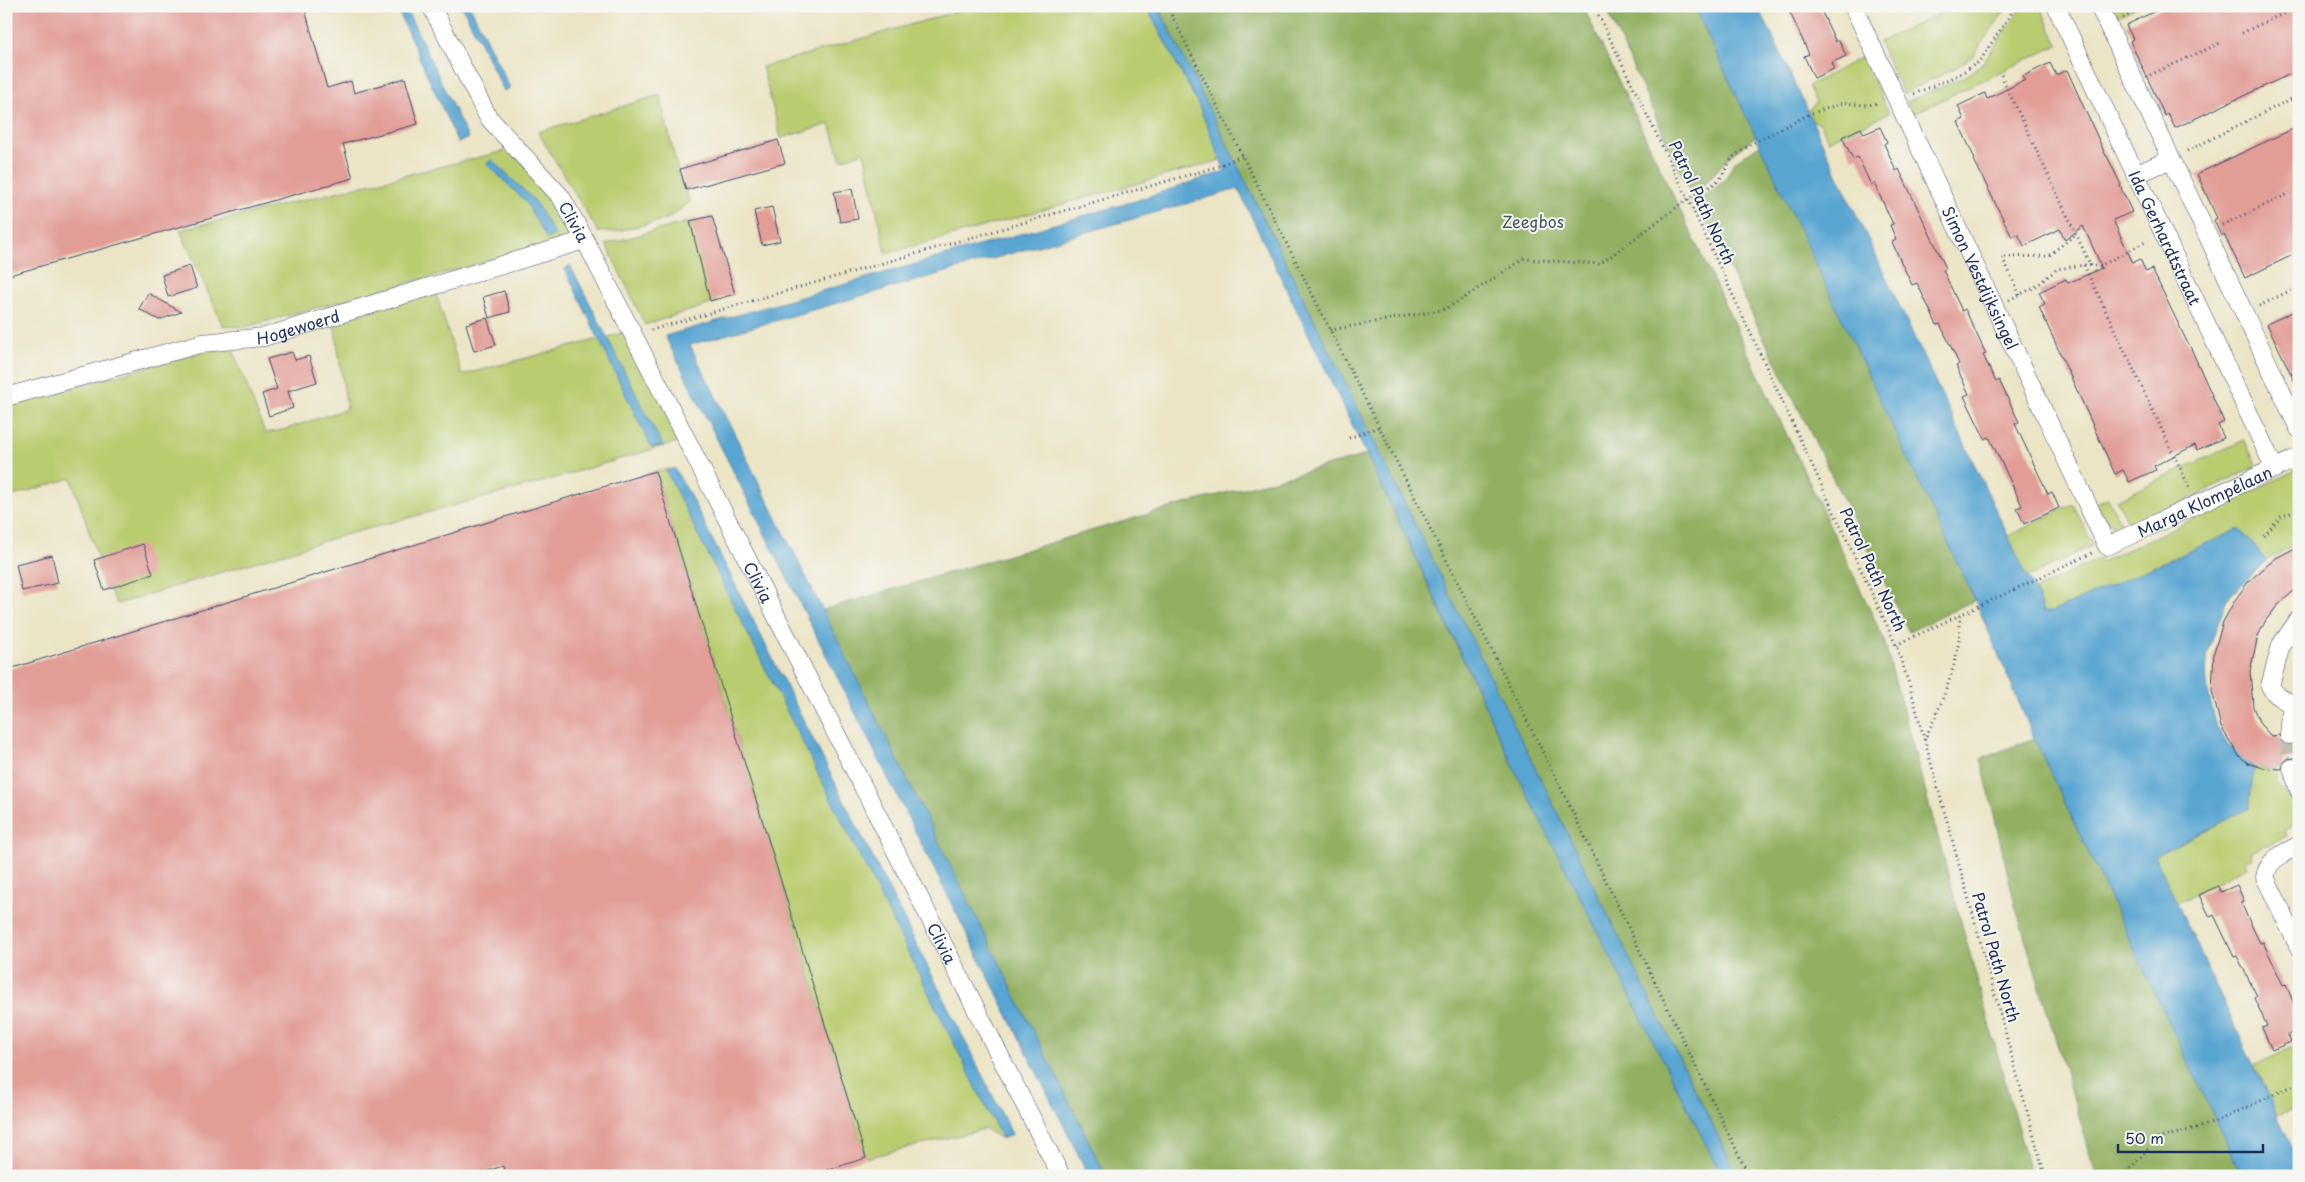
<svg xmlns="http://www.w3.org/2000/svg" width="2305" height="1182" viewBox="0 0 2305 1182" font-family="'Playpen Sans',sans-serif">
  <style>
    .green { fill: #bacc6f; stroke: #6a7e66; fill-rule: evenodd }
    .forest { fill: #93b062; stroke: #577060 }
    .water { fill: #59a5d1; stroke: #3a6a98 }
    .building { fill: #e29d97 }
    .lines { fill: none; stroke-linecap: round; stroke-linejoin: round }
    .street-tunnel { stroke: #c1c0b0; stroke-width: 18; stroke-dasharray: 18 9; stroke-linecap: butt }
    .street-casing { stroke: #3a4a6d; stroke-width: 19 }
    .path { stroke: #3a4a6d; stroke-width: 3; stroke-dasharray: 1 4; stroke-linecap: butt }
    .street { stroke: #fff; stroke-width: 18 }
    .labels { text-anchor: middle; dominant-baseline: central; stroke-width: 4; stroke-linejoin: round; paint-order: stroke }
    .street-label { font-size: 16px; fill: #1b2f5e; stroke: #f6f6f2 }
    .park-label { font-size: 16px; fill: #435662; stroke: #f6f6f2 }
  </style>
  <rect width="100%" height="100%" fill="#f6f6f2"/>
  <filter id="ink" filterUnits="userSpaceOnUse"><feTurbulence type="fractalNoise" baseFrequency=".02" numOctaves="2"/><feDisplacementMap in="SourceGraphic" scale="10" xChannelSelector="R" yChannelSelector="G"/><feConvolveMatrix kernelMatrix="1 2 1 2 8 2 1 2 1" color-interpolation-filters="sRGB"/></filter>
  <filter id="wash" filterUnits="userSpaceOnUse"><feTurbulence type="fractalNoise" baseFrequency=".0096" numOctaves="4" result="noise"/><feDisplacementMap in="SourceGraphic" scale="20" xChannelSelector="R" yChannelSelector="G"/><feGaussianBlur stdDeviation="1.12" result="paint"/><feColorMatrix in="noise" values="0 0 0 0 0 0 0 0 0 0 0 0 0 0 0 0 0 1.4 0 .05"/><feComposite in="paint" operator="in"/></filter>
  <g filter="url(#wash)">
    <rect width="100%" height="100%" fill="#ebe4c5"/>
    <path class="green" d="M976,6h170l53,100 22,54 -335,94 -22,-102 -23,8 -11,-36 -49,14 -19,-71z
      M1956,6h52l-36,51 -15,10 -54,27 -24,-52z
      M2023,6h17l18,39 -146,69 -5,-12 57,-25 17,-12z
      M2113,6h25l-20,10z
      M1862,57l27,56 -61,28 -8,-18 -8,-2 -5,-10 9,-8 -8,-17z
      M660,95l19,81 11,26 -23,17 -53,13h-16l-60,-100z
      M509,150l40,39 23,43 -7,11 -36,7 -284,77 -22,-1 -43,-96zM487,164l47,36 20,35 -7,4 -22,-38z
      M695,220l22,82 -72,23 -39,-81z
      M435,291l27,84 137,-36 52,108 11,-1 -55,-109 22,-6 52,110 -146,43 -198,53 -220,67 -9,-17 -37,-109 -65,20v-94l225,-59 34,88 18,-3 64,-21 -13,-87z
      M2244,440l13,26 -126,61 -14,-27z
      M669,469l-3,2 336,668 -17,-10 -119,29 -211,-687z
      M2299,469v73l-32,18 -28,-31 -188,83h-8l-8,-22 65,-32 1,4z
      M2108,498l15,30c-17,-3 -20,-11 -27,-25z
      M2073,504l20,41 -72,35 -19,-41z
      M2254,767l21,3c3,20 10,22 24,35l-7,3 6,14 -13,9 2,5 -36,16 1,5 -8,4 3,6 -70,36 -22,-47 94,-48z
      M2299,1045v62l-22,8 -23,-50z"/>
    <path class="forest" d="M1158,6h425l300,631 148,539h-293c-196,-389 -385,-781 -580,-1170z
      M1605,6h89l62,130 -25,19 -31,34 -10,3z
      M1761,144l214,456 -66,32 -212,-429 28,-23 9,-18z
      M1367,455l148,315 207,406h-616l-284,-566 340,-100z
      M2034,738l208,438h-145l-82,-271 -34,-146z"/>
    <path class="water" d="M396,6h9l63,132 -10,5z
      M462,6h8l40,82 -6,3z
      M1146,6h12c195,389 385,781 580,1170h-16l-207,-406 -106,-228 -171,-353 -548,156 416,831h-17l-424,-840 470,-135 90,-30 -26,-65z
      M1694,6h64l269,570 8,14 8,22h8l188,-83 28,31 -40,39 -19,53 -2,21 2,19 9,35 9,15 28,25 -5,41 -94,48 144,306v14h-57l-208,-438 -56,-131z
      M491,159l43,41 21,35 -8,4 -22,-38 -38,-37z
      M570,265l93,181 -12,1 -86,-178z
      M674,468l15,25 323,641 -10,5 -336,-668z"/>
    <g id="blocks">
      <path class="building" d="M6,6h298l23,82 24,-7 3,12 51,-15 13,46 -75,20 10,34 -347,98z
        M1787,6h32l17,36 3,-2 7,16 -15,7 3,6 -20,9 -10,-22 5,-2z
        M2166,6h127l6,12v52l-124,58 -7,-14 -3,2 -35,-75 3,-2 -7,-14z
        M2050,63l6,12 11,-5 39,86h1l14,29 -1,1 12,26 -19,8 20,43 7,-4 6,13 6,-3 36,75h1l35,78 -6,3 6,13 -27,12 -2,-5 -41,21 2,4 -27,12 -6,-12 -8,4 -76,-167 6,-3 -6,-12 27,-13 2,4 34,-15 -10,-23 -9,-19 -18,14 -5,-11 -36,17 -6,-12 -6,3 -38,-77 1,-1 -17,-37 6,-3 -6,-13 27,-13 2,6 38,-19 -2,-4z
        M2299,126v126l-54,26 -21,-44 -3,2 -7,-16 3,-2 -20,-44z
        M1880,127l7,15 -3,2 6,13 6,14 3,-2 47,99 -3,2 19,41 3,-2 21,45 -3,1 13,27 3,-2 20,42 -4,2 33,70 4,-2 7,16 -35,16 -7,-16 5,-2 -13,-28 -20,-41 -4,2 -21,-43 5,-2 -13,-28 3,-2 -6,-13 -13,-27 -3,1 -20,-42 -5,2 -10,-21 -10,-22 4,-2 -6,-15 3,-1 -19,-41 -3,2 -13,-28 -5,2 -11,-22 19,-9 3,6z
        M778,140l7,23 -99,27 -6,-21z
        M852,189l6,30 -18,3 -6,-30z
        M772,207l8,34 -18,4 -8,-34z
        M712,216l23,78 -25,7 -20,-80z
        M190,266l7,22 -29,9 -6,-22z
        M504,291l6,21 -21,6 -6,-21z
        M148,293l33,19 -22,8 -20,-11z
        M2299,309v82l-32,-67z
        M487,318l9,27 -22,6 -8,-27z
        M292,352l3,8 14,-4 8,26 -29,9 5,17 -24,8 -7,-22 15,-5 -10,-30z
        M655,471l211,687 -58,18h-303l-2,-10 -31,10h-466v-506z
        M143,544l10,30 -49,16 -10,-30z
        M2299,546v40l-21,19 -12,15 -8,16 -8,35 3,36 7,17 11,12 8,-1 4,9 10,1 6,-7v22l-11,-2 -4,3 -2,8 -19,-1 -15,-5 -9,-7 -18,-29 -9,-37 2,-38 9,-30 12,-22 14,-19 27,-23z
        M52,555l6,28 -36,8 -6,-27z
        M2237,885l7,16 -3,1 6,14 13,27 3,-1 20,43 3,-1 13,33v13l-11,5 3,7 -19,8 -10,-22 5,-2 -13,-28 3,-2 -20,-40 -3,1 -20,-42 -4,2 -11,-22 19,-9 3,6z"/>
    </g>
  </g>
  <g filter="url(#ink)">
    <use href="#blocks" fill-opacity="0" stroke="#3a4a6d" stroke-width="1"/>
    <g class="lines">
      <path class="street-tunnel" d="M2289,735l3,33"/>
      <defs>
        <g id="street">
          <path id="s1" d="M431,6l57,111 73,80 24,43 476,936"/>
          <path id="s2" d="M1853,6l254,540 192,-89"/>
          <path id="s3" d="M2056,6l219,463"/>
          <path d="M2099,6l200,423"/>
          <path d="M2135,175l36,-16"/>
          <path id="s4" d="M6,397l197,-54 61,-6 321,-97"/>
          <path d="M2299,619l-18,26 -11,41c6,11 17,17 29,19"/>
          <path d="M2289,735l3,-31"/>
          <path d="M2292,768l7,22"/>
          <path d="M2299,845c-16,9 -30,13 -34,32l34,70"/>
        </g>
      </defs>
      <use href="#street" class="street-casing"/>
      <path class="path" d="M1167,6l393,780 189,390
        M1594,6l94,193 208,446 14,42 135,489
        M2123,18l23,-12
        M2242,33l57,-27
        M2001,75l90,191
        M2150,75l70,-32
        M1914,94l44,-19 21,-13 37,-56
        M2187,151l112,-56
        M2222,225l68,-32
        M2084,265l106,224
        M2020,295l-18,-38 46,-1 28,-22
        M2009,300l26,-13 22,-18 27,-4 16,1 47,-25
        M2259,306l40,-20
        M651,330l565,-163 26,-11
        M1330,330l116,-21 78,-50 76,5 88,-65 23,-13 9,-7 12,-21 19,-14 59,-30 33,-11 25,2 11,-2
        M2291,374l8,-3
        M1349,438l30,-11
        M2264,536l17,-19 14,-6 4,-4
        M1896,645l196,-92
        M1924,740c16,-30 41,-92 35,-125
        M2124,1176l33,-37 56,-16 86,-40"/>
      <use href="#street" class="street"/>
    </g>
  </g>
  <g class="labels">
    <g class="street-label">
      <text transform="translate(1703 202) rotate(65)">Patrol Path North</text>
      <text stroke="none"><textPath href="#s1" startOffset="261">Clivia</textPath></text>
      <text stroke="none"><textPath href="#s3" startOffset="256">Ida Gerhardtstraat</textPath></text>
      <text stroke="none"><textPath href="#s2" startOffset="300">Simon Vestdijksingel</textPath></text>
      <text stroke="none"><textPath href="#s4" startOffset="301">Hogewoerd</textPath></text>
      <text stroke="none"><textPath href="#s2" startOffset="704">Marga Klompélaan</textPath></text>
      <text transform="translate(1874 569) rotate(65)">Patrol Path North</text>
      <text stroke="none"><textPath href="#s1" startOffset="666">Clivia</textPath></text>
      <text stroke="none"><textPath href="#s1" startOffset="1071">Clivia</textPath></text>
      <text transform="translate(1997 957) rotate(74)">Patrol Path North</text>
    </g>
    <g class="park-label">
      <text x="1533" y="221">Zeegbos</text>
    </g>
  </g>
  <rect width="2305" height="1182" fill="none" stroke="#f6f6f2" stroke-width="25"/>
  <path d="M2118 1144v8h145v-8" fill="none" stroke="#1b2f5e" stroke-width="2.5"/>
  <text x="2125" y="1144" font-size="15" fill="#1b2f5e" stroke="#f6f6f2" stroke-width="4" paint-order="stroke">50 m</text>
</svg>
